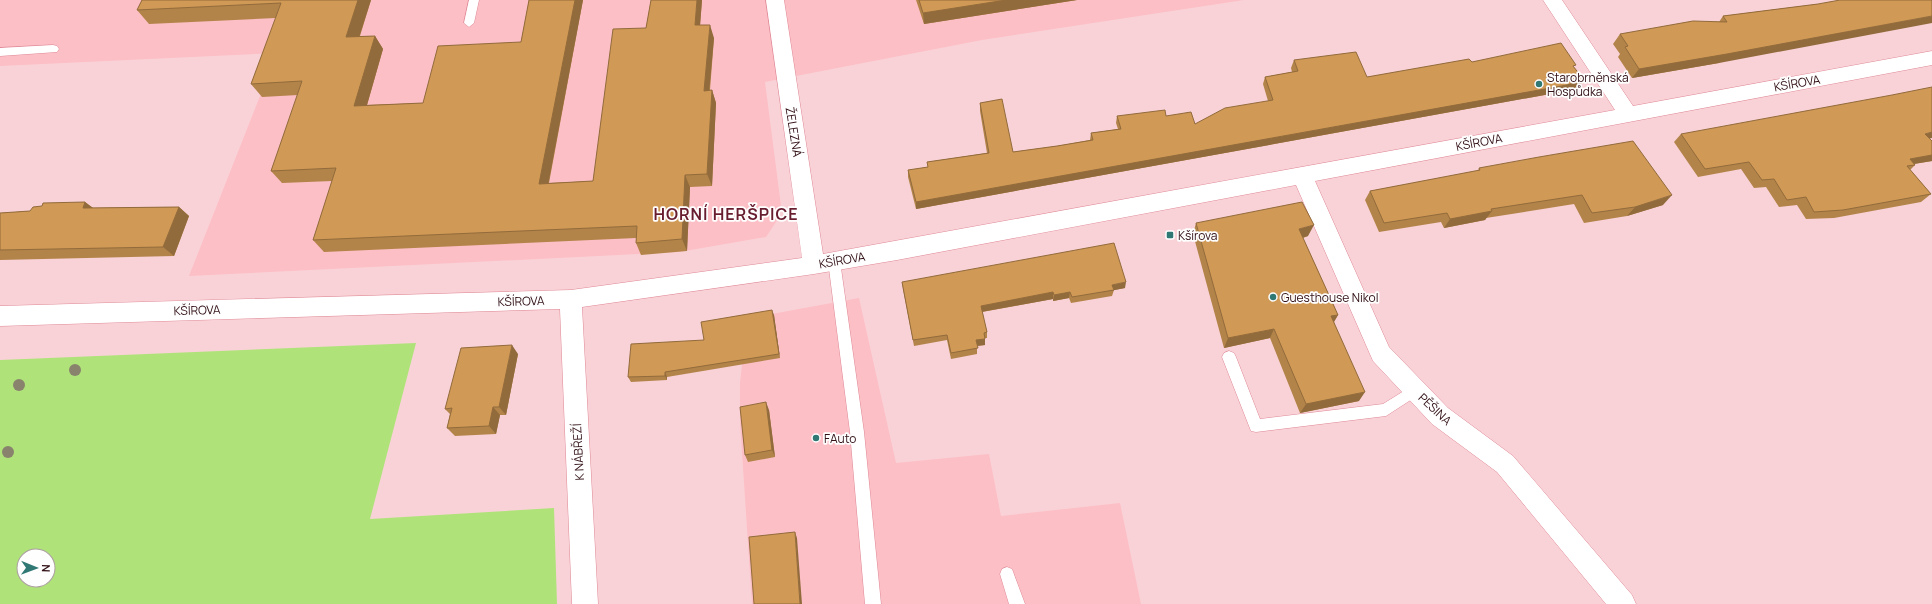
<svg xmlns="http://www.w3.org/2000/svg" width="1932" height="604" viewBox="0 0 1932 604" font-family="Manrope,sans-serif">
  <style>
    .built { fill: #fcbfc6 }
    .green { fill: #afe37a; fill-rule: evenodd }
    .lines { fill: none; stroke-linecap: round; stroke-linejoin: round }
    .lane-casing { stroke: #df8895; stroke-width: 1 }
    .street-casing { stroke: #df8895; stroke-width: 1 }
    .lane { fill: #fff; fill-rule: evenodd }
    .street { fill: #fff; fill-rule: evenodd }
    .tree { fill: #89836d }
    .wall { fill: #b38449 }
    .shaded-wall { fill: #926b3c }
    .building { fill: #d09955; stroke: #926b3c }
    .poi-dot { fill: #2f7874; stroke: #fefefe; stroke-width: 1.5 }
    .labels { text-anchor: middle; dominant-baseline: central; stroke-width: 3.5; stroke-linejoin: round; paint-order: stroke }
    .poi-label { font-size: 12px; fill: #311016; stroke: #fefefe; text-anchor: start }
    .street-label { font-size: 12px; fill: #311016; stroke: #fefefe }
    .district-label { font-size: 16px; font-weight: bold; letter-spacing: 1px; fill: #681d2f; stroke: #fefefe }
  </style>
  <rect width="100%" height="100%" fill="#f9d2d7"/>
  <path class="built" d="M0,0h1244l-262,40 -217,42 16,124 -5,16 -10,15 -87,15 -490,24 88,-223 -277,13z
    M859,298l37,165 93,-9 12,62 119,-13 21,101h-389l-12,-182v-39l2,-18 -8,-44z"/>
  <path class="green" d="M416,343l-46,176 184,-11 3,96h-557v-244zM24,556h24v24h-24z"/>
  <g class="lines">
    <defs>
      <path id="lane" d="M469,0h10l-5,23 -5,4 -5,-4z
        M53,45l4,1 2,3 -2,3 -57,4v-8z
        M834,256l4,1 2,4 24,171 17,172h-16l-15,-172 -22,-171 2,-4z
        M1229,351l5,2 2,4 24,62 123,-15 32,-20 5,2 2,4 -2,4 -34,22 -130,16 -5,-1 -2,-5 -27,-69 2,-4z
        M1007,567l5,2 13,35h-16l-9,-30 2,-5z"/>
      <path id="street" d="M766,0h18l39,254 792,-144 -72,-110h19l71,106 299,-55v14l-617,116 74,166 59,61 65,48 119,139 4,9h-30l-109,-132 -65,-48 -59,-63 -77,-176 -399,75 -83,14 -232,33 16,297h-26l-12,-295 -560,17v-20l571,-16 231,-32z"/>
    </defs>
    <use href="#lane" class="lane-casing"/>
    <use href="#street" class="street-casing"/>
    <use href="#lane" class="lane"/>
    <use href="#street" class="street"/>
  </g>
  <g class="tree">
    <circle cx="75" cy="370" r="6"/>
    <circle cx="19" cy="385" r="6"/>
    <circle cx="8" cy="452" r="6"/>
  </g>
  <path class="wall" d="M142,0h229l-11,36h15l8,13 -16,56 56,-2 98,-61 8,-42h54l-34,183 44,-2 53,-153 5,-28h51l-2,25 14,13 -4,52h2l4,13 -4,83 -22,1 -3,64 -46,4 -5,-12v-5l-312,14 -11,-12 19,-59 -50,2 -11,-12 27,-76 -36,2 -11,-13 25,-66 -127,6 -12,-14z
    M916,0h161l-153,24z
    M1818,4l-99,59 -87,15 -14,-21 2,-3 -7,-10 7,-10 99,-12 4,-6z
    M1294,60l73,17 105,-15 103,6 3,20 -17,4 -645,117 -8,-32v-7l20,-3 -1,-5 60,-9 -7,-42v-8l33,49 44,-6 33,-6 1,-7 27,-4 -2,-6 1,-7h49l29,8 73,-23 -5,-17 2,-7 27,-5 -1,-4z
    M1681,134l249,5 2,22 -18,3 1,1 -5,5 21,24 -10,8 -87,16 -28,1 -9,-14 -18,2 -13,-20 -12,1 -13,-19 -43,8 -24,-35z
    M1479,168l184,37 -36,11 -43,7 -10,-19 -88,14 -1,2 -41,8 -3,-6 -62,10 -14,-32 5,-9 108,-20z
    M85,202l8,6 86,-1 10,9 -15,40 -174,4v-47l30,-2z
    M1196,223l112,13 -5,2 35,77 -4,7 25,79 -59,12 -30,-75 -46,10 -31,-114z
    M902,282l223,6 -11,2 -2,6 -41,7 -2,-5 -16,3v-2l-71,13 5,20v6h-2v7l-8,1v8l-26,5 -4,-19 -33,6 -11,-57z
    M774,315l6,43 -113,19v3l-36,2 -3,-5 76,-37z
    M518,354l-12,61h-6l-4,19 -41,2 -8,-8 3,-14 -5,-5z
    M769,410l6,47 -27,5 -3,-7z"/>
  <path class="shaded-wall" d="M358,0h13l-16,50 -9,-13z
    M575,0h8l-37,196 -7,-12z
    M697,0h5l-3,39 -4,-14z
    M1006,0h71l-153,24 -1,-11z
    M1932,16v7l-213,40 -87,15 7,-9z
    M710,25l4,13 -6,66 -4,-13z
    M375,36l8,13 -20,70 -9,-13z
    M1584,80l-6,8 -17,4 -645,117v-7z
    M712,90l4,13 -4,83 -5,-12z
    M1932,132v6l-16,4 9,-8z
    M1932,155v6l-31,5 9,-7z
    M685,175l5,12 -3,64 -5,-12z
    M1672,195l-9,10 -36,11 8,-9z
    M85,202l12,9 -14,-3z
    M179,207l10,9 -15,40 -11,-9z
    M1492,211l-7,9 -41,8 6,-9z
    M1314,225l-6,11 -14,4 5,-11z
    M1126,282l-1,6 -15,3 2,-6z
    M1053,292v7l-72,13v-6z
    M1070,292l-1,6 -16,3 1,-6z
    M772,310l2,5 6,43 -1,-4z
    M1338,315l-6,10 -1,-9z
    M1274,329l-4,9 -46,10 4,-10z
    M985,339v6l-9,1v-6z
    M512,345l6,9 -12,61 -7,-8z
    M665,372l2,5v3l-2,-4z
    M1365,392l-6,9 -59,12 6,-9z
    M766,402l3,8 6,47 -3,-7z
    M493,407l7,8 -4,19 -7,-8z
    M795,532l2,6 5,66h-2z"/>
  <path class="building" d="M142,0h216l-12,37 29,-1 -21,70 69,-3 15,-57 83,-4 8,-42h46l-36,184 54,-3 20,-152 33,-1 5,-28h46l-2,25h15l-6,66 8,-1 -5,84 -22,1 -3,64 -46,4 1,-17 -324,14 23,-72 -65,3 31,-90 -51,3 30,-81 -144,7z
    M919,0h87l-83,13z
    M1840,0h92v16l-205,38 -88,15 -14,-22 3,-1 -8,-12 73,-13 34,1 -4,-6 95,-12z
    M1561,43l15,22 -3,1 11,14 -17,5 -651,117 -8,-32 20,-3 -1,-5 62,-9 -9,-50 22,-4 11,53 44,-6 36,-6 -2,-7 30,-4 -4,-13 48,-6 1,6 25,-4 4,12 30,-16 48,-8 -8,-23 33,-6 -4,-11 62,-8 11,25 102,-18 3,3z
    M1932,87v45l-7,2 7,7v14l-22,4 5,6 -8,1 24,28 -88,16 -29,2 -8,-15 -19,3 -13,-21 -12,1 -13,-18 -44,7 -24,-35 211,-39z
    M1633,141l39,54 -37,12 -43,6 -10,-18 -91,14 1,2 -42,8 -3,-6 -63,10 -14,-32 110,-21 -1,-2 60,-11z
    M85,202l-2,6 96,-1 -16,40 -163,3v-37l30,-2 3,-4 9,-1 1,-3z
    M1302,202l12,23 -15,4 39,86 -7,1 34,76 -59,12 -32,-75 -46,9 -32,-115z
    M1114,243l12,39 -14,3 2,5 -42,7 -2,-5 -16,3 -1,-3 -72,14 6,26 -3,1 1,6 -9,1 2,8 -27,5 -4,-18 -34,5 -11,-58z
    M772,310l7,44 -114,18v4l-37,1 3,-33 73,-4 -3,-18z
    M512,345l-13,62h-6l-4,19 -42,2 5,-20 -7,1 16,-61z
    M766,402l6,48 -27,5 -5,-48z
    M795,532l5,72h-46l-5,-67z"/>
  <g class="poi-dot">
    <circle cx="1539" cy="84" r="4"/>
    <rect x="1166" y="231" width="8" height="8" rx="2"/>
    <circle cx="1273" cy="297" r="4"/>
    <circle cx="816" cy="438" r="4"/>
  </g>
  <g class="labels">
    <g class="poi-label">
      <text x="1547" y="77">Starobrněnská<tspan x="1547" dy="14">Hospůdka</tspan></text>
      <text x="1178" y="235">Kšírova</text>
      <text x="1281" y="297">Guesthouse Nikol</text>
      <text x="824" y="438">FAuto</text>
    </g>
    <g class="street-label">
      <text transform="translate(1797 83) rotate(-10)">KŠÍROVA</text>
      <text transform="translate(794 132) rotate(81)">ŽELEZNÁ</text>
      <text transform="translate(1479 142) rotate(-11)">KŠÍROVA</text>
      <text transform="translate(842 260) rotate(-10)">KŠÍROVA</text>
      <text transform="translate(521 301) rotate(-2)">KŠÍROVA</text>
      <text transform="translate(197 310) rotate(-2)">KŠÍROVA</text>
      <text transform="translate(1435 409) rotate(43)">PĚŠINA</text>
      <text transform="translate(578 452) rotate(-93)">K NÁBŘEŽÍ</text>
    </g>
    <g class="district-label">
      <text x="726" y="214">HORNÍ HERŠPICE</text>
    </g>
  </g>
  <g transform="translate(36 568) rotate(91)"><circle r="19" fill="#fefefe" stroke="#ac9fa1"/>
  <path d="M0-3L7 15L0 10L-7 15Z" fill="#2f7874"/>
  <text y="-6" font-size="11" font-weight="bold" text-anchor="middle" fill="#311016">N</text>
  </g>
</svg>
